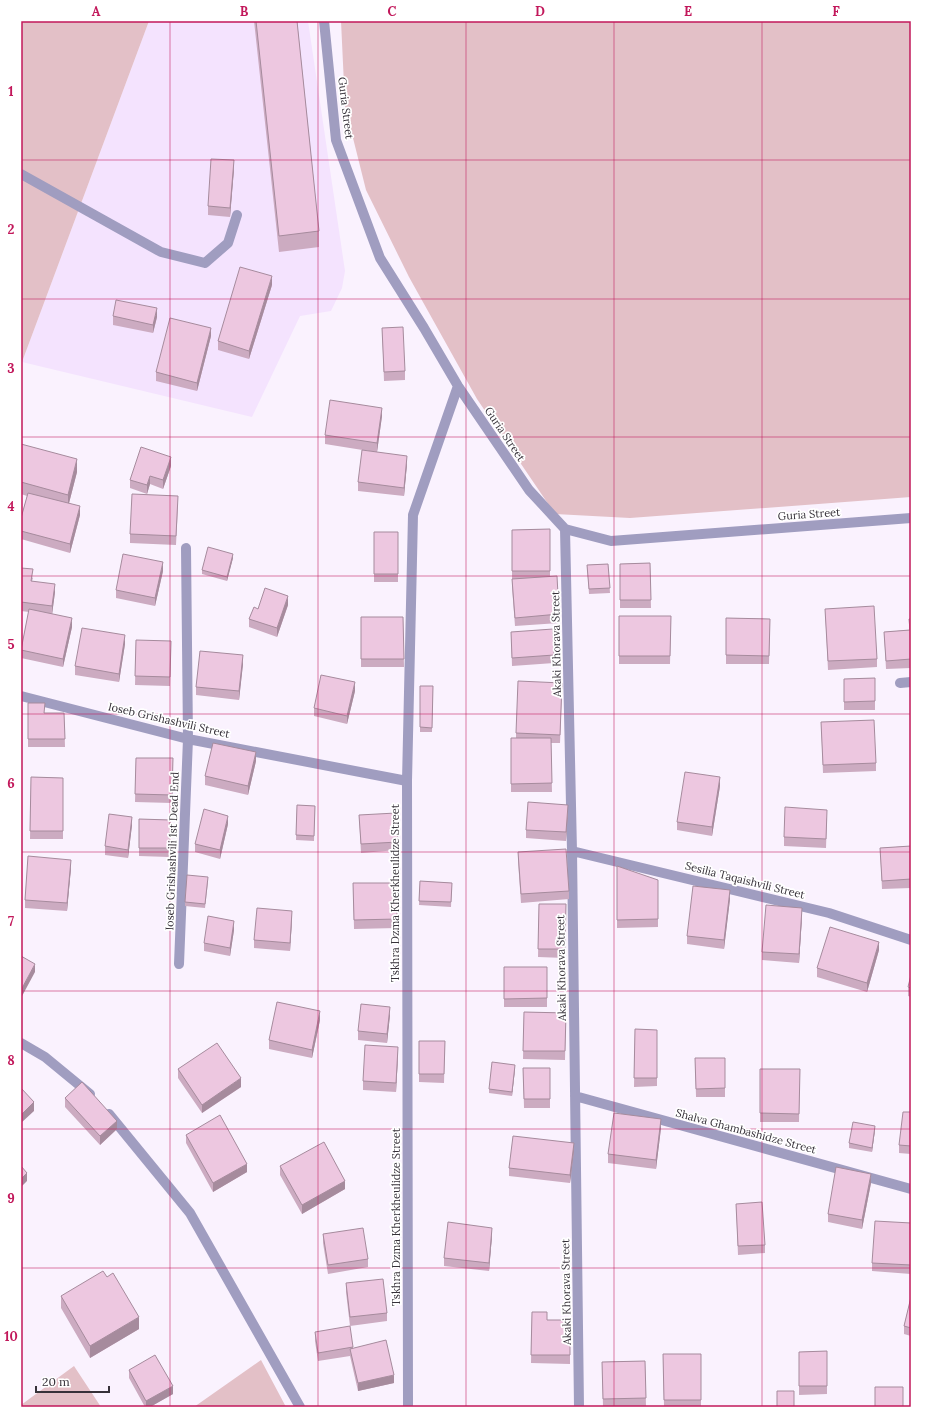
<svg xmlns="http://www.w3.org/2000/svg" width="932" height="1428" viewBox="0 0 932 1428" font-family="Lora,serif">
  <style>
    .built { fill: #f4e3fe }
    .green { fill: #e3c0c7 }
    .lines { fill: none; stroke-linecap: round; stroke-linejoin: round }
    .lane { stroke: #a09dc0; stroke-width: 10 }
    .street { stroke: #a09dc0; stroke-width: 10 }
    .wall { fill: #ccabc1 }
    .shaded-wall { fill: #a68b9d }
    .building { fill: #edc7e0; stroke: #a68b9d }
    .grid { fill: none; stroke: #c2185b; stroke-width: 1; stroke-opacity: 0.55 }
    .labels { text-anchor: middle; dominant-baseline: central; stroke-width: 3.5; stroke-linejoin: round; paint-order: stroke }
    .street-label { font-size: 11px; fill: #363139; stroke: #fff }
    .neatline { fill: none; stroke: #c2185b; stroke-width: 1.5 }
    .grid-label { font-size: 13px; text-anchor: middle; font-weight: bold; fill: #c2185b }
  </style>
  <rect width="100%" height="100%" fill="#faf2fe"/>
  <path class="built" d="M149,21h159l37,250 -3,17 -11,23 -31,5 -48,101 -230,-55z"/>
  <path class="green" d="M21,21h128l-127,341h-1z
    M341,21h570v476l-281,21 -75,-4 -78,-115 -68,-122 -43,-87 -21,-84z
    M261,1360l25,47h-92z
    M74,1366l27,41h-80v-2z"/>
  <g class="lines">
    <path class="lane" d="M21,174l140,78 44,11 23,-20 9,-28"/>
    <path class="street" d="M324,21l12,119 44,118 44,70 34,58 71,104 36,39 46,12 300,-23
      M565,529l7,322 7,556
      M900,683l11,-1
      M21,696l167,43 219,42
      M572,851l257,62 82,27
      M179,964l9,-225 -2,-191
      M21,1043l24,14 45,37
      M575,1096l336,93
      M109,1114l81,99 110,194
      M408,1407l-1,-626 6,-266 45,-129"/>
  </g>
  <path class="wall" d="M254,21h43l22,210v16l-40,5z
    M234,169l-4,48 -22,-2v-9z
    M272,285l-23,74 -31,-9v-9z
    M113,316l44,1 -4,16 -40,-8z
    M382,328l23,43v9l-21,1z
    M211,336l-14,55 -41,-10v-9z
    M382,416l-5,36 30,12 -3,32 -46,-5v-9l17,-30 -50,-8v-9z
    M21,444l56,28 -8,31 11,12 -10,38 -49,-14v-21l6,-22 -6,-2z
    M171,466l-8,23 -13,-5 -3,10 -17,-6v-8z
    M178,505l-2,40 -46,-2v-9z
    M550,529v47l9,38v9l-44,3 -3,-39v-57z
    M374,532h24v50h-24z
    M233,558l-6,23 -25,-7v-4z
    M650,563l1,45h-31v-44z
    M608,564l2,29 -21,1 -2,-29z
    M21,568l12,10 -1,3 23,11 -3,22 20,13 -9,40 -42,-9v-10l8,-36 -8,-1z
    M163,571l-8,35 -39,-8v-8z
    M288,605l-11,32 -28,-10v-8l9,-10z
    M825,609l52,50v8l-49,3z
    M619,616h52l-1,48h-51z
    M361,617h42l1,50h-43z
    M726,618l44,1 -1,45h-43z
    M909,619h2v49l-25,1 -2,-37 25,-2z
    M511,632l43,23v8l-42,3z
    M136,640l35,9 -1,37 -35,-1z
    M125,644l-6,38 -44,-7v-9z
    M243,664l-4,36 -43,-5v-8z
    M875,678v32h-31v-31z
    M420,686h13l-1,46h-12z
    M355,691l-8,33 -33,-8v-8z
    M562,691l-2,52h-9l1,49h-41v-54h5v-5z
    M28,703l17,10h19l1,34h-37z
    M821,722l55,41v8l-53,2z
    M136,758h37l-1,45 -37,-1z
    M256,761l-8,34 -43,-10v-9z
    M31,777l32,1v61h-33z
    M720,786l-8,50 -35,-6v-8z
    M297,805l18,1 -1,35 -18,-1z
    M568,813l-2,28 -40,-3v-8z
    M359,815l39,27v8l-37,3z
    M827,818l-1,30 -42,-2v-9z
    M139,819l31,1 -1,37 -30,-1z
    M228,824l-8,35 -25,-7v-8z
    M132,825l-4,33 -23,-3v-9z
    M911,846v42l-29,1 -2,-41z
    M518,852l51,39v8l-48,4 -3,-42z
    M617,866l41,53v8l-41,1z
    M71,868l-4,43 -42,-3v-8z
    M420,881l32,2 -1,24 -32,-2z
    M208,882l-3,26 -20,-2v-4z
    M353,883h44v45l-43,1z
    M730,899l-6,50 -37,-5v-8z
    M539,904h27l-1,54 -27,-1z
    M802,917l-3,46 -37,-3v-8z
    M292,919l-2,32 -36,-3v-8z
    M234,930l-4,26 -26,-5v-8z
    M879,950l-12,42 -50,-15v-9z
    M504,967h43v40h-43z
    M911,975v22l-3,-1v-9z
    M524,1012l42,1 -1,47 -42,-1z
    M390,1015l-3,28 -29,-3v-9z
    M320,1020l-8,38 -43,-9v-9z
    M635,1029l22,1v56l-23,1z
    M419,1041h26l-1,42 -25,-1z
    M398,1056l-2,36 -33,-2v-9z
    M695,1058h30v39h-29z
    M523,1068h27v40h-26z
    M178,1069l63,18 -39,26 -24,-35z
    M515,1069l-3,27 -23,-3v-4z
    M760,1069h40l-1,53h-39z
    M65,1098l52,31 -17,16 -35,-38z
    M911,1112v42l-12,-1v-8z
    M661,1128l-5,41 -48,-6v-9z
    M875,1130l-3,22 -23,-4v-5z
    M186,1135l61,37 -34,20 -27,-49z
    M574,1151l-4,32 -61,-7v-8z
    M280,1166l65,23 -43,25 -22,-39z
    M871,1183l-9,46 -34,-7v-8z
    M736,1204l29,41v8l-27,2z
    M911,1223v51l-39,-3v-8z
    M323,1234l45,25v8l-40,7 -5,-31z
    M492,1236l-3,35 -45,-5v-8z
    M346,1283l41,30v8l-37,5 -4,-34z
    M61,1296l78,33 -49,29 -29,-50z
    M911,1297v39l-7,-2v-8z
    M532,1312l15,8h23v44l-39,-1z
    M315,1332l38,15v1l41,35 -36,8 -8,-35 -32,5 -3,-20z
    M827,1351v43l-28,1v-43z
    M663,1354h38v53h-37z
    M645,1361l1,46h-43l-1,-45z
    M129,1370l44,24 -23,13h-5l-16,-29z"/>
  <path class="shaded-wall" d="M234,160v9l-4,48v-9z
    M272,276v9l-23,74v-8z
    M157,308v9l-4,16v-8z
    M211,328v8l-14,55v-8z
    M382,408v8l-5,36v-9z
    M407,456v8l-3,32v-8z
    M171,457v9l-8,23v-9z
    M77,459v13l-9,35v-12z
    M150,476v8l-3,10v-9z
    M80,506v9l-10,38v-9z
    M233,554v4l-6,23v-4z
    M163,562v9l-8,35v-8z
    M55,584v8l-3,23v-9z
    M288,596v9l-11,32v-9z
    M72,618v9l-9,40v-8z
    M125,635v9l-6,38v-8z
    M243,655v9l-4,36v-9z
    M355,682v9l-8,33v-8z
    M256,752v9l-8,34v-9z
    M720,777v9l-8,50v-9z
    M568,805v8l-2,28v-9z
    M228,816v8l-8,35v-9z
    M132,817v8l-4,33v-8z
    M71,860v8l-4,43v-8z
    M730,890v9l-6,50v-9z
    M802,908v9l-3,46v-9z
    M292,911v8l-2,32v-8z
    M234,921v9l-4,26v-8z
    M879,942v8l-12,42v-9z
    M35,964v8l-14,26v-8z
    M390,1007v8l-3,28v-9z
    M320,1011v9l-8,38v-8z
    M398,1047v9l-2,36v-9z
    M515,1065v4l-3,27v-4z
    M241,1078v9l-39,26v-8z
    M34,1102v9l-13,12v-8z
    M661,1119v9l-5,41v-9z
    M117,1121v8l-17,16v-9z
    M875,1126v4l-3,22v-4z
    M574,1143v8l-4,32v-8z
    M247,1164v8l-34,20v-9z
    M27,1173v8l-6,6v-8z
    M871,1174v9l-9,46v-9z
    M345,1181v8l-43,25v-9z
    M492,1228v8l-3,35v-8z
    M139,1317v12l-49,29v-12z
    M394,1375v8l-36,8v-8z
    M173,1386v8l-23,13h-4v-6z"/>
  <path class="building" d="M256,21h41l22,210 -40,5z
    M211,159l23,1 -4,48 -22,-2z
    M240,267l32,9 -23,75 -31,-10z
    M116,300l41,8 -4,17 -40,-9z
    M170,318l41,10 -14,55 -41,-11z
    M403,327l2,44 -21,1 -2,-44z
    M330,400l52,8 -5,35 -52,-8z
    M21,444l56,15 -9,36 -47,-13z
    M141,447l30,10 -8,23 -13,-4 -3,9 -17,-5z
    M362,450l45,6 -3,32 -46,-6z
    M28,493l52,13 -10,38 -49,-13v-13z
    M132,494l46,2 -2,40 -46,-2z
    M550,529v42h-38v-41z
    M374,532h24v42h-24z
    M208,547l25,7 -6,23 -25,-7z
    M123,554l40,8 -8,36 -39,-8z
    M650,563l1,37h-31v-36z
    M608,564l2,24 -21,1 -2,-24z
    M21,568l12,1 -2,12 24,3 -3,22 -31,-4z
    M557,576l2,38 -44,4 -3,-39z
    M265,588l23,8 -11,32 -28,-9 5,-12 4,2z
    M874,606l3,53 -49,2 -3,-52z
    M29,609l43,9 -9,41 -42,-9z
    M619,616h52l-1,40h-51z
    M361,617h42l1,42h-43z
    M726,618l44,1 -1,37 -43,-1z
    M909,619h2v40l-25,2 -2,-29 26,-2z
    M82,628l43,7 -6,39 -44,-8z
    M553,629l1,26 -42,3 -1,-26z
    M136,640l35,1 -1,36 -35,-1z
    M200,651l43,4 -4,36 -43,-4z
    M321,675l34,7 -8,34 -33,-8z
    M875,678v23l-31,1v-23z
    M518,681l44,2 -2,52 -44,-2z
    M420,686h13l-1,42 -12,-1z
    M28,703h17l-1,10h20l1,26h-37z
    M874,720l2,43 -53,2 -2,-43z
    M511,738h40l1,45 -41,1z
    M213,743l43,9 -8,34 -43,-10z
    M136,758h37l-1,37 -37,-1z
    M685,772l35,5 -8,50 -35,-5z
    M31,777l32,1v53h-33z
    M528,802l40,3 -2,27 -40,-2z
    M297,805l18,1 -1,30 -18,-1z
    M785,807l42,3 -1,29 -42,-2z
    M204,809l24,7 -8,34 -25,-6z
    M396,813l2,29 -37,2 -2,-29z
    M109,814l23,3 -4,33 -23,-4z
    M139,819l31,1 -1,28h-30z
    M911,846v33l-29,2 -2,-33z
    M566,849l3,42 -48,3 -3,-42z
    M28,856l43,4 -4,43 -42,-3z
    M617,866l41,14v39l-41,1z
    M187,875l21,2 -3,27 -20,-2z
    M420,881l32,2 -1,19 -32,-1z
    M353,883h44v36l-43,1z
    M693,886l37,4 -6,50 -37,-4z
    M539,904h27l-1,45h-27z
    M766,905l36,3 -3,46 -37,-2z
    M257,908l35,3 -2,32 -36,-3z
    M208,916l26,5 -4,27 -26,-5z
    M830,927l49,15 -12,41 -50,-15z
    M21,956l14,8 -14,26z
    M504,967h43v31l-43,1z
    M911,975v13l-3,-1z
    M277,1002l43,9 -8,39 -43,-10z
    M361,1004l29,3 -3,27 -29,-3z
    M524,1012l42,1 -1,38h-42z
    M635,1029l22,1v48h-23z
    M419,1041h26l-1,33h-25z
    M217,1043l24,35 -39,27 -24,-36z
    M365,1045l33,2 -2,36 -33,-2z
    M695,1058h30v30l-29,1z
    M492,1062l23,3 -3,27 -23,-3z
    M523,1068h27v31h-26z
    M760,1069h40l-1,45 -39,-1z
    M82,1082l35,39 -17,15 -35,-38z
    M21,1088l13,14 -13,13z
    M903,1112h8v34l-12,-1z
    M614,1113l47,6 -5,41 -48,-6z
    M220,1115l27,49 -34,19 -27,-48z
    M853,1122l22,4 -3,22 -23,-5z
    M513,1136l61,7 -4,32 -61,-7z
    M324,1142l21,39 -43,24 -22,-39z
    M21,1166l6,7 -6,6z
    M836,1167l35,7 -9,46 -34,-6z
    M762,1202l3,43 -27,1 -2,-42z
    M875,1221l36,2v42l-39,-2z
    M448,1222l44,6 -3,35 -45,-5z
    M363,1228l5,31 -40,6 -5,-31z
    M103,1271l4,6 6,-4 26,44 -49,29 -29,-50z
    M383,1279l4,34 -37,4 -4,-34z
    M911,1297v31l-7,-2z
    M532,1312h15v8h23v35h-39z
    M350,1326l3,21 -35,6 -3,-21z
    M386,1340l8,35 -36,8 -8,-34z
    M827,1351v35h-28v-34z
    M663,1354h38v46h-37z
    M155,1355l18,31 -27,15 -17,-31z
    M645,1361l1,37 -43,1 -1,-37z
    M875,1387h28v20h-28z
    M777,1391h17v16h-17z"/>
  <path class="grid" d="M170,21v1386M318,21v1386M466,21v1386M614,21v1386M762,21v1386M21,160h890M21,299h890M21,437h890M21,576h890M21,714h890M21,852h890M21,991h890M21,1129h890M21,1268h890"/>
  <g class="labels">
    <g class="street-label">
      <text transform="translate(346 108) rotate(83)">Guria Street</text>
      <text transform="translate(505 434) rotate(56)">Guria Street</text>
      <text transform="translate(809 514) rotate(-4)">Guria Street</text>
      <text transform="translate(556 644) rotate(-91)">Akaki Khorava Street</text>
      <text transform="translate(169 720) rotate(13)">Ioseb Grishashvili Street</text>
      <text transform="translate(172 851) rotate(-88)">Ioseb Grishashvili 1st Dead End</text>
      <text transform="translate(745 880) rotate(14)">Sesilia Taqaishvili Street</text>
      <text transform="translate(395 893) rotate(-90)">Tskhra Dzma Kherkheulidze Street</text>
      <text transform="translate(561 968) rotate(-91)">Akaki Khorava Street</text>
      <text transform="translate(746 1131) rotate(15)">Shalva Ghambashidze Street</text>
      <text transform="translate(396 1217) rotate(-90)">Tskhra Dzma Kherkheulidze Street</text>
      <text transform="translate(566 1292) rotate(-91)">Akaki Khorava Street</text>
    </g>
  </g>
  <rect width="932" height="1428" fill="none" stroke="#ffffff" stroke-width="44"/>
  <path d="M36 1386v6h73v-6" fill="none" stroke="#363139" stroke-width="2"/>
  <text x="42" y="1386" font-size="12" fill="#363139" stroke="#ffffff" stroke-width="3" paint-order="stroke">20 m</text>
  <rect x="22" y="22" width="888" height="1384" class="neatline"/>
  <g class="grid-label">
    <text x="96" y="16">A</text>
    <text x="244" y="16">B</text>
    <text x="392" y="16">C</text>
    <text x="540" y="16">D</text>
    <text x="688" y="16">E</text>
    <text x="836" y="16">F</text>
    <text x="11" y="96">1</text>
    <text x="11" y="234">2</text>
    <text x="11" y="373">3</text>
    <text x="11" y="511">4</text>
    <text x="11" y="649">5</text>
    <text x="11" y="788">6</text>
    <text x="11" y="926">7</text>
    <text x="11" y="1065">8</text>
    <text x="11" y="1203">9</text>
    <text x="11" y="1341">10</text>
  </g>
</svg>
